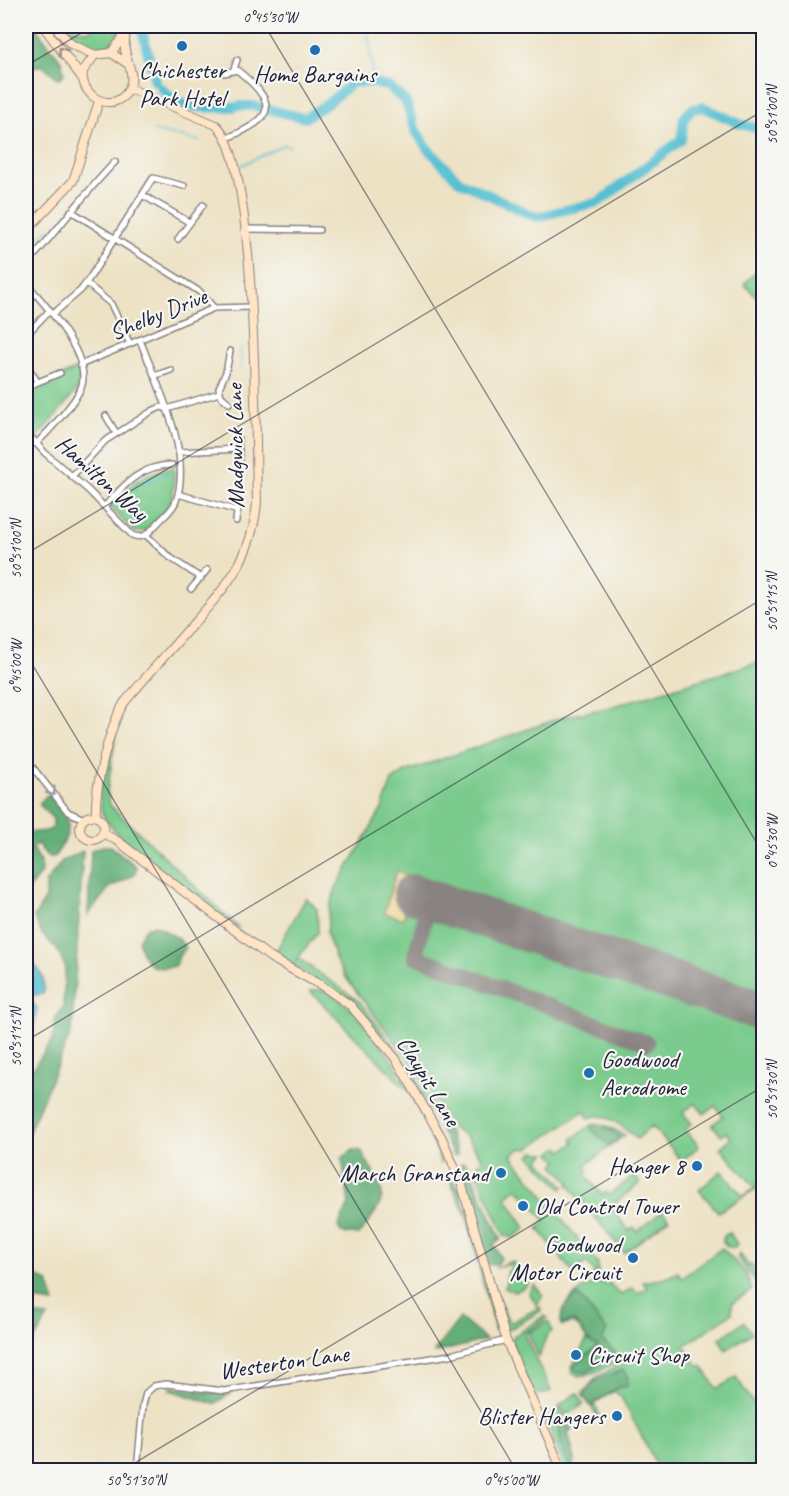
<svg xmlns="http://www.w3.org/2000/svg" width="789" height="1496" viewBox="0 0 789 1496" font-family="Caveat,sans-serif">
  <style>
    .green { fill: #7acb8d; stroke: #4e7664; stroke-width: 1.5 }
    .forest { fill: #63af78; stroke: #42685a; stroke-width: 1.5 }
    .sand { fill: #eeda9e; stroke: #887e6c; stroke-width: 1.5 }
    .water { fill: #56c0d2; stroke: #3c7186; stroke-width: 1.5 }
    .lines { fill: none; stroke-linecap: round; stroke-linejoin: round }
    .stream { stroke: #56c0d2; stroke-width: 1.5 }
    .river { stroke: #56c0d2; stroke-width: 10 }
    .taxiway { stroke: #888280; stroke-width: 16 }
    .runway { stroke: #888280; stroke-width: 40 }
    .street-casing { stroke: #888280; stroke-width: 8 }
    .secondary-casing { stroke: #888280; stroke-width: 10 }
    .street { stroke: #fff; stroke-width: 5 }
    .secondary { stroke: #ffe4c6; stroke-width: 8 }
    .oneway { stroke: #9c8d87 }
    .oneway2 { stroke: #9c9ca7 }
    .ticks { fill: none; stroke: #22223b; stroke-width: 1.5; stroke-opacity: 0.45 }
    .poi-dot { fill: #1f6fb2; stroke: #f6f6f2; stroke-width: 2 }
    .labels { text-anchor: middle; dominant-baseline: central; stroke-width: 4.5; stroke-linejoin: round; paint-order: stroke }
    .poi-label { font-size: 24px; fill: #22223b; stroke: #f6f6f2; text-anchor: end }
    .street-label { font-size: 24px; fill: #22223b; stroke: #f6f6f2 }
    .neatline { fill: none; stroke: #22223b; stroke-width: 2 }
    .ticks-label { font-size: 15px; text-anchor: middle; fill: #22223b }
  </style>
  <rect width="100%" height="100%" fill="#f6f6f2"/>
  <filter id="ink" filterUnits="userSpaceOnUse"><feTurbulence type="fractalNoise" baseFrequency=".0167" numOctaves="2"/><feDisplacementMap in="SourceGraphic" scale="12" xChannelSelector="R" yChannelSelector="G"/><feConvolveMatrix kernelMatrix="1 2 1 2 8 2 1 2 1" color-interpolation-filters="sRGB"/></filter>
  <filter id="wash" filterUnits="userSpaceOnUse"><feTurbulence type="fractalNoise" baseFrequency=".008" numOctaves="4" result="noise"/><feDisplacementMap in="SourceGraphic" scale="24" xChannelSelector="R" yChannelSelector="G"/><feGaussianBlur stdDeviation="1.35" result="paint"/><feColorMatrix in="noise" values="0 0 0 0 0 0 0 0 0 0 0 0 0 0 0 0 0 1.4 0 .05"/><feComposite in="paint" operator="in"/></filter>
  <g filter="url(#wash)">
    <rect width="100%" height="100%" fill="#ede2c4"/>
    <path class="green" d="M60,26l27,5 13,-5h22c-14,34 -42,23 -62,0z
      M763,265v38l-19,-19z
      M77,369l3,6 -3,15 -40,48 -11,-10v-36z
      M174,468c1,37 -3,38 -29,63l-11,1 -25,-26c21,-21 35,-35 65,-38z
      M763,661v532l-4,-6 -41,25 -19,-22 22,-19 22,25 13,-8 -36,-40 11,-10 -5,-6 -4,4 -10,-11 11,-9 -8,-10 -11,8 -9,-11 -12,10 9,11 -7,6 14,16 -17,15 -30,-35 -15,13c-13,-11 -31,-29 -48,-21l-5,-7 -56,38 -6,-1 -11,7 87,109v10l-10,6 7,-7 -9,-11 -13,11 -35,-45 7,-8 -28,-32 -11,9 20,32 -14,9 -7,-2 -31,-68 9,-8 -16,-22 -15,-10 -40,-65 -63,-81 -12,-19 -10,-29 2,-24 7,-22 46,-79 10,-28 13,-9 158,-55 44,-9z
      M113,734h3l-9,58 3,13 129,123c-25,-13 -131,-93 -137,-116 -6,-23 6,-56 11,-78z
      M306,898l11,11 1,23 -23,30 4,-3 61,43 49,64 24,40 -4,2 -33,-54 -35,-43 -86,-58z
      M319,990c45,9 108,124 127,165l-6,9 -3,-13 -25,-56 -102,-104z
      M593,1124l14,2 18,9 -40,31 4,5 -4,3 17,21 4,-3 3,3 25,-20 6,8 -25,20 2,4 -4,3 16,21 5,-4 3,4 26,-20 6,8 -45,34 -56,-69 2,-2 -16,-17 4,-4 -7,-8 8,-6 3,4 12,-8 -2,-4z
      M533,1152l13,1 -7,7 26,26 -3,3 -32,-33z
      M730,1233l7,11 -2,4 -8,-2 -4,-5 1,-5z
      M722,1248l24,25 6,17 -20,13v10l-48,33 14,20h4l15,23 19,-12 18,27 9,-6v72h-109l2,-6 -35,-67 -7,-6 -19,12 6,18 -19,-27 14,-16 24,-14 -1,-3c-13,5 -32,19 -46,13l-1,-7 15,-28 -6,-11 -9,-5 -10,3c-6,-21 25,-47 47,-43l12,12 11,-7 6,5 9,-5 -4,-6 23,-4 12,-6 4,6z
      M739,1253l10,13 3,-1 11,20 -7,-3 -18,-24z
      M512,1261l17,20c-3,9 -16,13 -24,7l3,-17 3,-1 -1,-6 -15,4z
      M534,1285l9,10 -6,11 -8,-14z
      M494,1292l16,31 30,-16 1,4 -33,19 -3,-2z
      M544,1316l3,2 -23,16 27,57c-7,5 -15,4 -20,-2l-20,-48 3,-5z
      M546,1322h3l3,9 -6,6 -7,20 -11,-24z
      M744,1322l8,11 -26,17 -7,-11z
      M577,1393l7,11 -17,11 -7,-10z
      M559,1408l6,10 -7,7 13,45h-6l-18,-47v-5z"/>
    <path class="forest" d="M26,26h8l28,36 2,12 -5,5 -16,-13h-17z
      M46,796h5c21,26 23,32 4,60 -9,4 -12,-6 -17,-12l-6,3 9,15 1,9 -16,22v-60l21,-2 6,-4v-8l-14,-15z
      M103,846h8l26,21 -3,8 -25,13 -21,27 3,-65z
      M83,851l-11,179 -46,109v-60l27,-40 2,-21 8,-11 2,-41 -9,-18 -14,-14 -8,-17 12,-19v-16l16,-21z
      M155,925l23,13 8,10 -6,6 -5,12c-25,6 -31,-3 -37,-26l8,-12z
      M433,1106l17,28 8,21h-5l-23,-46z
      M596,1124l9,2 14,10 -1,4 -9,5 -18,-16z
      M353,1150l8,1c26,47 30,40 -2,84l-18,-2 -3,-6 11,-23 -7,-46z
      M461,1163h4l3,4 33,72 -7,6 7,13 -5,7 -8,-1 -28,-93z
      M447,1174l12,13 20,63 19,77 -3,3 -29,-115z
      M26,1271l22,11 7,21 -29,-4z
      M578,1295l29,36 -5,9 14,13 -28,19 -11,-1 -4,-4 25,-22c-13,-1 -15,-17 -25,-24l-11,4c-3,-13 5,-23 16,-30z
      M26,1314l22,3 -22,37z
      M460,1318l26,22 -51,13v-3z
      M623,1370l5,8 -2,9h-7l-24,15v4h-4l-7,-9 5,-10 6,-6z
      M171,1387l50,7 11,-1 -18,11 -44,-14z
      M561,1421l3,5 4,-2 5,4 -5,5 7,27 -3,6c-8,-4 -16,-36 -11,-45z"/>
    <path class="sand" d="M396,872l20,6 -13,41 -19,-6z"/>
    <path class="water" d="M27,962c14,4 19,18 16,32l-12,1 -2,4 8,9 -6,34c-8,-9 -8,-69 -4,-80z"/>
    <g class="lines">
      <path class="stream" d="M367,26l7,57
        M154,131l45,10
        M242,165l42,-20 6,1
        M26,249l22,-20
        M241,369v-21
        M142,483l25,-10
        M125,496v12l7,8"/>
      <path class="river" d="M141,26l14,55
        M161,88c20,23 45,20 73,19
        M240,106h14l51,12 23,-15 25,-21 21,1 15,4 17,15 10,29 11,17 32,33 77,36 63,-15 82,-62 3,-22 8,-9 11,-2 37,17 24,6"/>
      <path class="taxiway" d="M430,899l-15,57 232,87"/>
      <path class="runway" d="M413,894l351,118"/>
    </g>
  </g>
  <g filter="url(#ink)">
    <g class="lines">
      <defs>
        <path id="street" d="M234,69l3,-9
          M224,73l13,-3c41,33 40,48 -10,68
          M144,196l45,26
          M71,211l129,81 14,16
          M246,229l73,1
          M178,239l25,-34
          M26,265c31,-34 57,-70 89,-103
          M26,283c19,21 64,71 56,102 -4,15 -34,47 -46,59
          M86,283l25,21 19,40
          M53,314l28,-24 10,-14 62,-98 31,8
          M26,335l24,-25
          M26,364l11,17
          M80,365l134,-57 37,-1
          M154,376l17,-6
          M26,387l34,-14
          M229,403l-8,-7 -2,-8 7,-16 4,-21
          M106,416l10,17
          M26,432l19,21 43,37 44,45c12,6 19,-5 26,-12 6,-7 15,-13 18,-22 17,-48 -19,-116 -36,-161
          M238,439l2,25
          M178,452l61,-3
          M73,475l32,-34 47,-30 9,-4 6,2 52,-16
          M178,494l60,17
          M105,506c19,-21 36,-41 67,-41
          M236,521l3,-26
          M146,535l22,21 33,22
          M191,589l16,-19
          M26,759l42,53 16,7
          M137,1470l6,-65 3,-12 8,-7 12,-2 58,7 226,-36 56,-15"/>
        <path id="secondary" d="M43,26l39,52
          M54,26l17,18 24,11
          M127,26c-1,7 -3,15 -2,23 1,12 10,25 5,37 -11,30 -51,14 -47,-15l12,-16 16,-2 17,11
          M111,53l14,-18
          M26,231l47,-50 26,-80
          M80 828a12 12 0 1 1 24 0a12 12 0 1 1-24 0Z
          M96,817c-2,-30 13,-89 28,-114 20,-24 41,-47 61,-70 38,-43 67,-71 72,-131 -2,-63 1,-343 -41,-377l-87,-37
          M103,833l16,9 152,116 53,29 27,19 45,53 46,79 20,47 44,155 56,130"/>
      </defs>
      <use href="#street" class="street-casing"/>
      <use href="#secondary" class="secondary-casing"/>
      <use href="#street" class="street"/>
      <use href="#secondary" class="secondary"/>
    </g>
    <defs><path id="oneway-chevron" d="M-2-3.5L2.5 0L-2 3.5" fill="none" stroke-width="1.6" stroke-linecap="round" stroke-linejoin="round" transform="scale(1.5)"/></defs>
    <use class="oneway" href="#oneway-chevron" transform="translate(62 51) rotate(-127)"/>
    <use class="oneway2" href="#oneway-chevron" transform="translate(52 792) rotate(52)"/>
  </g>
  <path class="ticks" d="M265,26l499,829M26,66l67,-40M26,554l738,-444M26,654l490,816M26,1041l738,-443M123,1470l641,-384"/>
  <g class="poi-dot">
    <circle cx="182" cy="46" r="6"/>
    <circle cx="315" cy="50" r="6"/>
    <circle cx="589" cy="1073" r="6"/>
    <circle cx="697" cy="1166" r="6"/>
    <circle cx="501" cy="1173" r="6"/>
    <circle cx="523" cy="1206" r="6"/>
    <circle cx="633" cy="1258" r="6"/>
    <circle cx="576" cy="1355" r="6"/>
    <circle cx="617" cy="1416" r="6"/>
  </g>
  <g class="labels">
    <g class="poi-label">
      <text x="182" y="70" text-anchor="middle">Chichester<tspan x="182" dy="28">Park Hotel</tspan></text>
      <text x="315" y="74" text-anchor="middle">Home Bargains</text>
      <text x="601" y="1059" text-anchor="start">Goodwood<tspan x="601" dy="28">Aerodrome</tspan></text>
      <text x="685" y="1166">Hanger 8</text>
      <text x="489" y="1173">March Granstand</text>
      <text x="535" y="1206" text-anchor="start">Old Control Tower</text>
      <text x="621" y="1244">Goodwood<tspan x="621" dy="28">Motor Circuit</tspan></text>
      <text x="588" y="1355" text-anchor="start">Circuit Shop</text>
      <text x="605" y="1416">Blister Hangers</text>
    </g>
    <g class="street-label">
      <text transform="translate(158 314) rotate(-22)">Shelby Drive</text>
      <text transform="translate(235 446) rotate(-91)">Madgwick Lane</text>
      <text transform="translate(102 478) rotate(42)">Hamilton Way</text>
      <text transform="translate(429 1081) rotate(59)">Claypit Lane</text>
      <text transform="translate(284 1362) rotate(-8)">Westerton Lane</text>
    </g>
  </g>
  <rect width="789" height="1496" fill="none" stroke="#f6f6f2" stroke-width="66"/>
  <rect x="33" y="33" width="723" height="1430" class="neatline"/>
  <g class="ticks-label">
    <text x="270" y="22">0°45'30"W</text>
    <text transform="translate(772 115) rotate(-90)" y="5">50°51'00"N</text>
    <text transform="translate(16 549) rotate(-90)" y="5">50°51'00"N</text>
    <text transform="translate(772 602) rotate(-90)" y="5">50°51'15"N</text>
    <text transform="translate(16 667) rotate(-90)" y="5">0°45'00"W</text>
    <text transform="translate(772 842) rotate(-90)" y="5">0°45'30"W</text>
    <text transform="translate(16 1037) rotate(-90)" y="5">50°51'15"N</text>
    <text transform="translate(772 1090) rotate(-90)" y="5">50°51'30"N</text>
    <text x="136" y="1485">50°51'30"N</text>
    <text x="511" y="1485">0°45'00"W</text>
  </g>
</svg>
